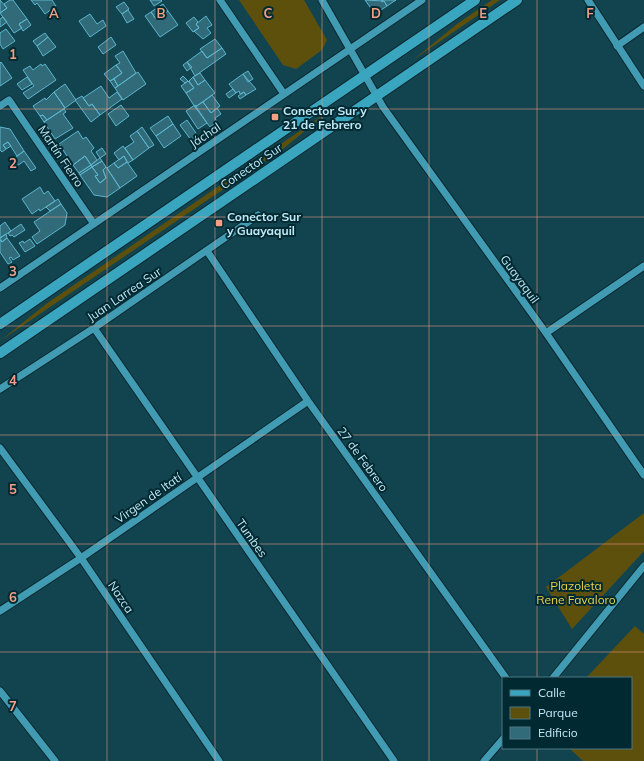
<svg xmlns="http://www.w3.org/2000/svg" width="644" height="761" viewBox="0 0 644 761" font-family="Mulish,sans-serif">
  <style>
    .green { fill: #5d500d }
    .building { fill: #316b7a; stroke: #5cb5cd }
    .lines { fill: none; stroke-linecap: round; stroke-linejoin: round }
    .minor-casing { stroke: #0b282f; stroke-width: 9 }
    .major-casing { stroke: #0b282f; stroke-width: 12 }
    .minor { stroke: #419cb3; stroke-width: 7 }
    .major { stroke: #3aa5bf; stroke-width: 10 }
    .grid { fill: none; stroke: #f39f85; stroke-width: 1; stroke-opacity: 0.55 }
    .poi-dot { fill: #f39f85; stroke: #012932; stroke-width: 1.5 }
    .labels { text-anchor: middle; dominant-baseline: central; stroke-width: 4; stroke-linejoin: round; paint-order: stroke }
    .poi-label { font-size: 12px; font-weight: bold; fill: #c0e9f5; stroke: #012932; text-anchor: start }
    .street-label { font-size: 12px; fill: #c0e9f5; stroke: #012932 }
    .park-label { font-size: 12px; fill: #edd14a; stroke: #012932 }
    .grid-label { font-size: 13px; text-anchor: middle; font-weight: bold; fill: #f39f85; stroke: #012932; stroke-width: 4; stroke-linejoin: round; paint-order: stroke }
  </style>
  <rect width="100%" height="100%" fill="#124450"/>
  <path class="green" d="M239,0h65l23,40 -5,10 -26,19 -13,-4z
    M492,0h8l-87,60 44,-36z
    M332,109l-48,39 -284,193 46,-37z
    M644,513v38l-72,78 -26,-42z
    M635,626l9,8v127h-61l-14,-13h62v-70h-45z"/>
  <path class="building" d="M0,0l7,8 -7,5z
    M10,0h3l14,19 -8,5 3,4 -8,5 -14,-20 7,-5 -3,-4z
    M31,0h21l4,6 -11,8 -8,-11 -2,2z
    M150,0h11l1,1 -8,5z
    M365,0l19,1 3,5 -12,8z
    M381,0h15l-9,6 -3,-5 -2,1z
    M124,2l5,7 -7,5 -6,-7z
    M163,4l5,7 -12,8 -5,-7z
    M128,10l6,9 -7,4 -5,-9z
    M168,11l10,14 -18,12 -15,-21 6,-4 5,7z
    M90,14l7,10 6,-4 3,6 -16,11 -11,-16z
    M206,16l6,9 -5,3 4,5 -8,6 -9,-8 5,-3 -3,-4z
    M3,17l4,5 -7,5v-8z
    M194,17l4,5 -2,2 3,4 -6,4 -7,-9z
    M27,19l4,6 -8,6 -4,-7z
    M6,29l9,12 -12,8 -3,-5v-11z
    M45,33l3,4 -11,9 -4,-5z
    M48,37l8,10 -13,9 -6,-10z
    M111,37l5,8 -13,9 -5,-7z
    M215,39l7,9 -15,10 -7,-9z
    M222,48l4,6 -31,22 -8,-14 15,-11 5,7z
    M123,51l13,22 -18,13 -4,-7 8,-6 -6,-8 4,-2 -5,-7z
    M1,62l11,16 -12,8v-23z
    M187,62l5,5 -5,4 -4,-6z
    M41,64l1,2 3,-2 11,16 -28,19 -5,-6 11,-7 -11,-16 7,-4 3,4z
    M116,65l6,8 -12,8 -6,-7z
    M248,71l5,8 -5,3 -5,-8z
    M138,72l8,12 -23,16 -8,-12z
    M200,73l5,7 -7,5 -5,-8z
    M243,74l13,15 -10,6 -2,-3 -4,2 -1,-3 -3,2 -7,-9z
    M183,76l5,5 -3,2 -5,-4z
    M27,77l5,7 -10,6 -5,-6z
    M193,77l5,8 7,-5 10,13 -20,14 -9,-14 8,-5 -5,-7z
    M114,79l4,7 -3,2 -5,-7z
    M188,81l6,7 -8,5 -5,-7z
    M65,84l11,16 -11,8 -11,-16z
    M101,86l8,12 8,-6 5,7 -22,16 -8,-11 -3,2 -6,-8z
    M233,89l3,4 -7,5 -3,-4z
    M54,92l11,16 -18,12 -4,-5 -3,1 -7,-10 12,-8 1,2z
    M244,92l2,3 -6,4 -2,-3z
    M212,95l8,11 -9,7 -8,-11z
    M82,96l7,10 3,-2 8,11 -9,7 -16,-22z
    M203,102l8,11 6,-5 4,6 -6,4 2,4 -7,5 -15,-20z
    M121,105l8,11 -13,10 -8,-12z
    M195,105l12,18 -9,6 -12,-18z
    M64,109l2,3 -3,2 10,14 -18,11 -11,-17z
    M43,115l4,5 -3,2 -4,-6z
    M168,116l5,8 -17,12 -6,-8z
    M187,120l11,16 -7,4 -11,-15z
    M173,124l8,12 -17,12 -8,-12z
    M0,127l10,2 14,22 -7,5 -9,-14 -5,3 3,4 -4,3 -2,-2z
    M142,127l12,18 -5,3 -12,-17z
    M78,131l5,8 3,-2 8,11 -3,3 6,9 -6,5 -6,-9 -12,9 -14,-21z
    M137,131l12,17 -16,12 -8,-12 9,-6 -4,-6z
    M8,142l3,4 -5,3 -3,-4z
    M123,146l10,14 -5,3 -4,-7 -5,4 -5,-7z
    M102,148l4,6 -6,4 -4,-6z
    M24,151l12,17 -5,3 -7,-10 -7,5 -5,-6z
    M85,156l6,9 -12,8 -6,-8z
    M124,156l3,6 -9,6 -4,-5z
    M100,158l2,3 -10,6 -1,-2z
    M102,161l4,6 -3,3 3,8 -6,5 -5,-7 3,-1 -6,-8z
    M127,162l10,14 -17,12 -13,-20 7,-5 4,5z
    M91,165l1,2 -12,8 -1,-2z
    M92,167l6,8 -3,1 5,7 6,-5 -3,-8 3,-3 14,21 -13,9 -13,-2 -14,-20z
    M40,187l4,7 4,-3 7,10 -15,10 -1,-2 -7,5 -10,-15z
    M58,199l3,5 -11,7 -4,-4z
    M61,204l6,9 -2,12 -28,19 -5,-7 8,-6 -6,-9z
    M5,222l6,9 -11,7v-12z
    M21,224l4,6 -11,7 -2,-2 -2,1 -2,-3z
    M6,234l1,4 -5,4 -2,-4z
    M7,238l13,18 -7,4 -2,-3 -2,1 3,4 -4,2 -8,-12v-12l2,2z
    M30,239l5,7 -10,6 -6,-9 4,-2 1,2z"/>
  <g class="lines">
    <defs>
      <path id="minor" d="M220,0l64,94
        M322,0l61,107 163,226 98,142
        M588,0l56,86
        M617,46l27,-19
        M0,106l9,-6 85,124
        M207,251l101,150 198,277
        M0,288l422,-288
        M94,328l300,433
        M546,333l98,-67
        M0,389l94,-61 164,-113
        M0,448l81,110 138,203
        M0,611l81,-53 227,-157
        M553,678l91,-112
        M0,691l55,70
        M484,761l19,-22"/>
      <path id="major" d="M0,324l475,-324
        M0,353l517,-353"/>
    </defs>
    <use href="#minor" class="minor-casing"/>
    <use href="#major" class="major-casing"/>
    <use href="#minor" class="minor"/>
    <use href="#major" class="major"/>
  </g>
  <path class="grid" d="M107,0v761M215,0v761M322,0v761M429,0v761M537,0v678M0,109h644M0,217h644M0,326h644M0,435h644M0,544h644M0,652h644M537,748v13"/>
  <g class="poi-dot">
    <rect x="271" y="113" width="8" height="8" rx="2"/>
    <rect x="215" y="219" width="8" height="8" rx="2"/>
  </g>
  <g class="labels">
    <g class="poi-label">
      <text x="283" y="110">Conector Sur y<tspan x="283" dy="14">21 de Febrero</tspan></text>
      <text x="227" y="216">Conector Sur<tspan x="227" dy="14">y Guayaquil</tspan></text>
    </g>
    <g class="street-label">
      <text transform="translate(205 135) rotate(-34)">Jáchal</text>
      <text transform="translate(61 156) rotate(56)">Martín Fierro</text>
      <text transform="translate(251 166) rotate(-34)">Conector Sur</text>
      <text transform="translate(520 279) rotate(54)">Guayaquil</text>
      <text transform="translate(124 294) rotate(-34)">Juan Larrea Sur</text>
      <text transform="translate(363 459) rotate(54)">27 de Febrero</text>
      <text transform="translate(148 498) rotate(-35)">Virgen de Itatí</text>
      <text transform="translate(252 538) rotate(55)">Tumbes</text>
      <text transform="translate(121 597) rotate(56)">Nazca</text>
    </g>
    <g class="park-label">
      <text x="576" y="585">Plazoleta<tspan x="576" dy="14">Rene Favaloro</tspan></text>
    </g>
  </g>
  <g class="grid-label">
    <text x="54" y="18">A</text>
    <text x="161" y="18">B</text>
    <text x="268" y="18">C</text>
    <text x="376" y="18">D</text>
    <text x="483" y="18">E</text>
    <text x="590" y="18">F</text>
    <text x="13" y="59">1</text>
    <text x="13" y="168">2</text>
    <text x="13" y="276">3</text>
    <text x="13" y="385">4</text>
    <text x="13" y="494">5</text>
    <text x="13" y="602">6</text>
    <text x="13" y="711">7</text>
  </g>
  <rect x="502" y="677" width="130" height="72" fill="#012932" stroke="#4d7680"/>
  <rect x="510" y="690" width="20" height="6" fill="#3aa5bf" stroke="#4d7680"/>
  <text x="538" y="697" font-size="12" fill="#c0e9f5">Calle</text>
  <rect x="510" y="707" width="20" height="12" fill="#5d500d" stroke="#4d7680"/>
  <text x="538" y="717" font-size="12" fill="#c0e9f5">Parque</text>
  <rect x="510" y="727" width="20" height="12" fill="#316b7a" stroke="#4d7680"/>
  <text x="538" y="737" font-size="12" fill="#c0e9f5">Edificio</text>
</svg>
